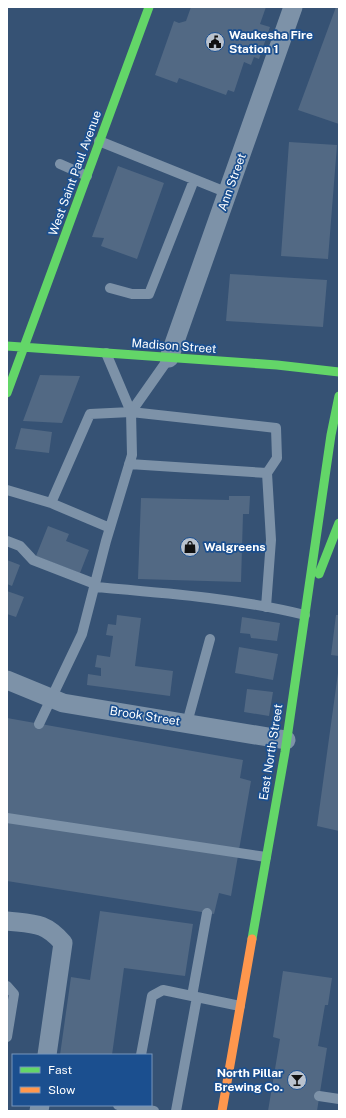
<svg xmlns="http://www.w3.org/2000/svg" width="346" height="1118" viewBox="0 0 346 1118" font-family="'Public Sans',sans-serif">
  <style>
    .building { fill: #526984 }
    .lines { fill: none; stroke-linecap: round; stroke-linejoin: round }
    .lane { stroke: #7d92a8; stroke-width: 10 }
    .street { stroke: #7d92a8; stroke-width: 19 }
    .fast { stroke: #63d668; stroke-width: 9 }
    .slow { stroke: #ff974d; stroke-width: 9 }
    .labels { text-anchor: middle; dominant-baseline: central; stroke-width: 3.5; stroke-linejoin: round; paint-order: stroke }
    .poi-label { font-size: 12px; font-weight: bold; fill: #fff; stroke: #1b4f8f; text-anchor: start }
    .street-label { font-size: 12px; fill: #fff; stroke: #1b4f8f }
  </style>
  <rect width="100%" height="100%" fill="#365274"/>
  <path class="building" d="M191,7h75l-6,17 10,3 -11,32 -5,-2 -3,8 -7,-3 -10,30 -6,-2 -2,5 -47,-17 -2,5 -22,-8 19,-54 5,2 7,-2z
    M336,7h3v117l-41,-14z
    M289,142l48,3 -9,114 -47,-3z
    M118,166l46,17 -27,76 -36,-13 3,-8 -12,-1z
    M230,274l97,6 -4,47 -97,-6z
    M40,375l40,1 -18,47 -39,-2z
    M21,428l31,4 -3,21 -34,-4z
    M229,496h21l-1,18h-6l-2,68 -103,-3 3,-81 88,2z
    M48,526l21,8 -3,7 23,9 -9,23 -44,-17z
    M7,560l13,5 -8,21 -5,-2z
    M7,591l17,6 -8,20 -9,-3z
    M117,615l24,3 -6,48 38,5 -3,25 -83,-11 1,-11 13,2v-8l-6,-1 2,-12 13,2 3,-21 -7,-1 2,-11 8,1z
    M336,615h3v41l-8,-1z
    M242,617l38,6 -3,18 -26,-3 -1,-4 -10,-1z
    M239,647l39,7 -5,26 -38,-7z
    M338,673h1v158l-22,-5z
    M247,689l26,3 -4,24 -25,-4z
    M7,718l236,42 -3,18 11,3 -20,115 -12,-3 -5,21 -207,-33z
    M100,911l93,13 -8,52 -61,-8 -12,87h-52l11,-78 19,3z
    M283,971l49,7 -4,27h-3l-7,41 9,2 -10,63h-49l12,-72 -7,-2z"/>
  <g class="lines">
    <path class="lane" d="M99,141l129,52
      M60,164l27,12
      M110,288l22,6h17l45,-114
      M131,412l38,-54
      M129,464l138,9 4,67 -5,67
      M7,490l44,13 39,-89 41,-2 145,16 1,30 -10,15
      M51,503l59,25
      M7,541l13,5 13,14 62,24
      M95,587c70,6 141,11 210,28
      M187,723l23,-84
      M39,724l43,-90 24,-93 26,-86 -1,-43 -25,-59
      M7,818l259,39
      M7,986l7,8 -7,43
      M192,996l15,-83
      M141,1055l11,-59 11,-6 77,16
      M319,1096l20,3
      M118,1105l13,2v-2
      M131,1107l23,4
      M176,1111l21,-114"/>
    <path class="street" d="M169,358l124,-351
      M7,680l56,23 223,37
      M7,921c27,3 38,1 56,22l-16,112
      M39,1111l1,-6"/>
    <path class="fast" d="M7,346l270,19 62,7
      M7,393l142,-386
      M319,574l20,-51
      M252,939l33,-187 46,-317 8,-39"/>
    <path class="slow" d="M222,1111l30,-172"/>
  </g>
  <defs>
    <symbol id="civic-disc" viewBox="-11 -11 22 22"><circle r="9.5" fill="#b9c2ce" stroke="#1b4f8f"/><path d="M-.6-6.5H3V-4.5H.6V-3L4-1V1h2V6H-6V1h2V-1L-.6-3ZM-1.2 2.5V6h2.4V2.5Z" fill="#111"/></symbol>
    <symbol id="shop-disc" viewBox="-11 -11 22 22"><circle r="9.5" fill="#b9c2ce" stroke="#1b4f8f"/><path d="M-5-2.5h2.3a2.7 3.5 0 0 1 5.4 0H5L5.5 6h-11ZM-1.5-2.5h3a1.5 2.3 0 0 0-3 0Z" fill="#111"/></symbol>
    <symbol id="bar-disc" viewBox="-11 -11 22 22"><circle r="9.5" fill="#b9c2ce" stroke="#1b4f8f"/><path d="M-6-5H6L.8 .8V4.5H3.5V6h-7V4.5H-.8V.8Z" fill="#111"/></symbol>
  </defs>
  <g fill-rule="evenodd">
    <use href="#civic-disc" x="204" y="31" width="22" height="22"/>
    <use href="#shop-disc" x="179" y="536" width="22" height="22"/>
    <use href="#bar-disc" x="286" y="1069" width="22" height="22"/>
  </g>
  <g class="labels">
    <g class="poi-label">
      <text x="229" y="35">Waukesha Fire<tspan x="229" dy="14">Station 1</tspan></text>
      <text x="204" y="547">Walgreens</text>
      <text x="283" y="1073" text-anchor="end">North Pillar<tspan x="283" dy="14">Brewing Co.</tspan></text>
    </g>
    <g class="street-label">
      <text transform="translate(75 173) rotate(-70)">West Saint Paul Avenue</text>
      <text transform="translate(232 182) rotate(-70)">Ann Street</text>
      <text transform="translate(174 346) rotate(4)">Madison Street</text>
      <text transform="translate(145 716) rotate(9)">Brook Street</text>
      <text transform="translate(271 752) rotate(-81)">East North Street</text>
    </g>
  </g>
  <rect width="346" height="1118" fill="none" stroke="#ffffff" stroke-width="16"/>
  <rect x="12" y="1054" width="140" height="52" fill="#1b4f8f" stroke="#7695bc"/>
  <rect x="20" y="1067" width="20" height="6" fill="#63d668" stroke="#7695bc"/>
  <text x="48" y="1074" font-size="12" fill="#ffffff">Fast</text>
  <rect x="20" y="1087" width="20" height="6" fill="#ff974d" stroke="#7695bc"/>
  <text x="48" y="1094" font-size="12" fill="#ffffff">Slow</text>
</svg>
